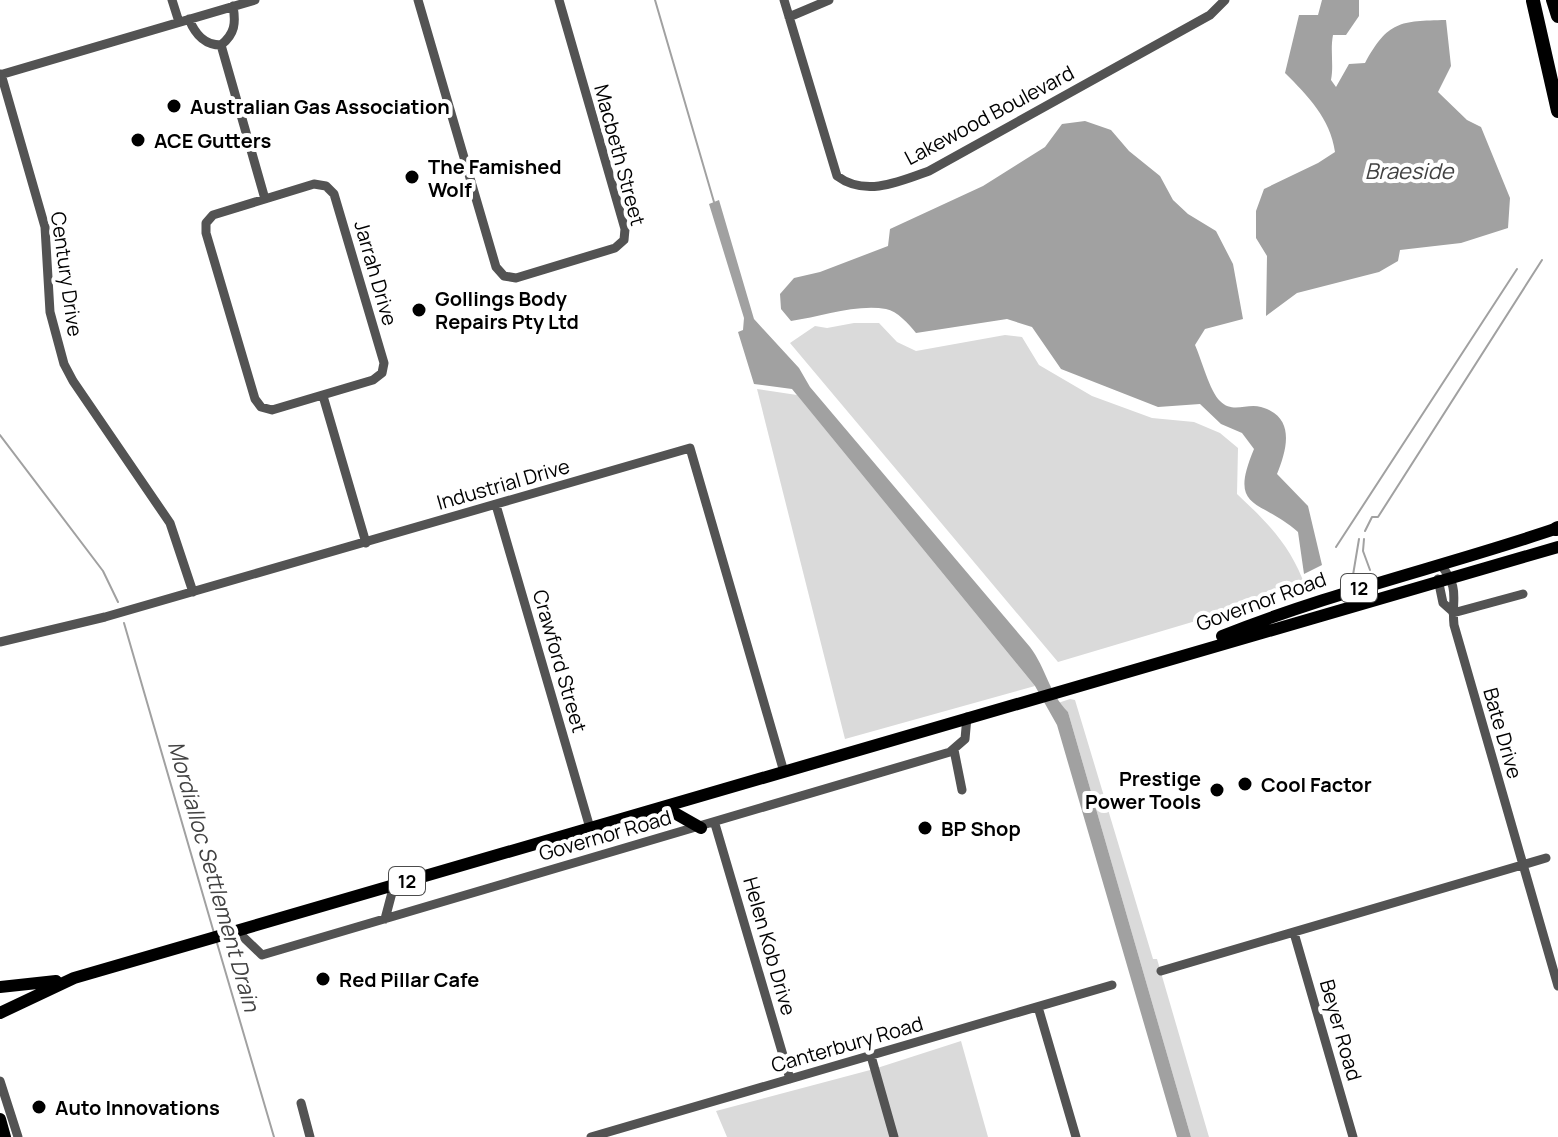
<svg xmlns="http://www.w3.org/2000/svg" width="1558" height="1137" viewBox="0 0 1558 1137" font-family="Manrope,sans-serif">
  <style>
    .green { fill: #dadada }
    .water { fill: #a1a1a1 }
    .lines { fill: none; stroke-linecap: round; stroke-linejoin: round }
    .stream { stroke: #a1a1a1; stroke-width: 2 }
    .minor { stroke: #535353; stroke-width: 9 }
    .major { stroke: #000; stroke-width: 12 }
    .highway { stroke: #000; stroke-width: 14 }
    .poi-dot { fill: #000; stroke: #fff; stroke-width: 3 }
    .labels { text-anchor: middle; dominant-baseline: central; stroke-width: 8; stroke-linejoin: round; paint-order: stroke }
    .shield { fill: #fff; stroke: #4c4c4c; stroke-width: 2 }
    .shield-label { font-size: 18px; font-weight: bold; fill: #000 }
    .poi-label { font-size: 20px; font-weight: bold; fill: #000; stroke: #fff; text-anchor: start }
    .street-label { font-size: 20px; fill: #000; stroke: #fff }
    .water-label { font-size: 22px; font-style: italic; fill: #424242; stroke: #fff }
  </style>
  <rect width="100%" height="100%" fill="#fff"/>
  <path class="green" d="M854,323h25l18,19 19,9 89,-16 17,2 17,28 53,31 60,22 42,4 26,11 18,15 -1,46c32,30 54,52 69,94l-248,74 -268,-319 25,-17 12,2z
    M757,389l40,6 238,291 -190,53z
    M1070,699l5,1 78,259h4l52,178h-18l-123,-425 -10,-9z
    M961,1041l27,96h-261l-11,-26 158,-42z"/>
  <path class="water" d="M1322,0h37v16l-13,19h-13c-3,16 1,30 -2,45l5,7 13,-23 16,-1c23,-42 35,-42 81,-43l5,46 -13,26 29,28 14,7 29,71 -2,30 -47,15 -61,7 -2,11 -19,11 -82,21 -31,23 1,-60 -11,-18v-27l8,-22 54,-26 17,-11c-5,-34 -27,-56 -50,-79l14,-58h19z
    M1085,121l26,9 18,21 31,25 13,24 15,14 28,17 17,33 10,55 -38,10 -10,16c6,13 15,47 25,56 13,13 26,2 41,6 35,10 26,42 16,67l31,32 14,59 -18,9 -6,-42c-39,-34 -70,-21 -44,-83l-12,-16 -21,-9 -21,-20 -42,3 -97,-38 -29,-42 -25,-8 -91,14c-7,-9 -19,-22 -30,-24 -31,-5 -65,8 -95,12l-10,-12 -1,-15 14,-16 26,-6 68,-26 2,-17 93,-43 62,-39 17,-23z
    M719,200l35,119 45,49 11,19 220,260c16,21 19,46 38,65l123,425h-14l-120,-412 -22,-39 -243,-297 -38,-5 -16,-52 5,-2 1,-12 -35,-114z"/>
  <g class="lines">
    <path class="stream" d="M655,0l59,202
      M0,435l103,136 15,31
      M1365,531l7,-14h6l164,-257
      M1364,539l-1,12 7,19
      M1336,547l181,-278
      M1353,575l6,-36
      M124,623l90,310
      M217,943l57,194"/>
    <path class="minor" d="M172,0l7,22
      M418,0l78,267 8,9 12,2 99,-30 9,-8 1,-11 -66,-229
      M784,0l53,176c28,21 62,6 92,-5l281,-156 15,-15
      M789,17l40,-17
      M189,19c6,15 15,26 32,26
      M221,45l44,154
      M221,45c14,-11 15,-22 12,-39
      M1,74l44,153 5,85 14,52 9,17 97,142 23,69
      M0,75l255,-75
      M314,184l12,2 8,8 50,169 -2,10 -9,7 -101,30 -11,-3 -6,-8 -49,-166v-10l7,-8z
      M323,396l43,147
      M496,505l94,323
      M1441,565c20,26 10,32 13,60l104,361
      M1438,579l5,24 9,8
      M1453,613l70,-19
      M0,642l105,-25 585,-169 94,324
      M954,750l8,40
      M715,824l75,255
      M385,919l9,-34
      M237,931l25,24 688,-203 15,-13 2,-22
      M1294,933l59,204
      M1161,971l385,-113
      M1038,1007l38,130
      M871,1056l23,81
      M0,1081l18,56
      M301,1103l9,34
      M591,1137l521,-152"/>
    <path class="major" d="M1222,636c110,-44 224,-70 336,-108
      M664,807l37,21
      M0,987l56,-6
      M0,1013l74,-35 1484,-431
      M0,1119l5,18"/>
    <path class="highway" d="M1553,0l5,16
      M1533,1l25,110
      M1556,529l2,-1"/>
  </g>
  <g class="poi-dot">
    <circle cx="174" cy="106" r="8"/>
    <circle cx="138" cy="140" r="8"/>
    <circle cx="412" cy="177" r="8"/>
    <circle cx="419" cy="310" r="8"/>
    <circle cx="1245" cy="784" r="8"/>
    <circle cx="1217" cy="790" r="8"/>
    <circle cx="925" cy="828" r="8"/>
    <circle cx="323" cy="979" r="8"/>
    <circle cx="39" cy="1107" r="8"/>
  </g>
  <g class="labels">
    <g class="shield">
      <rect x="1341" y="574" width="36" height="28" rx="6"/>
      <rect x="389" y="867" width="36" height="28" rx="6"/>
    </g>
    <g class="shield-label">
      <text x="1359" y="588">12</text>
      <text x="407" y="881">12</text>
    </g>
    <g class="poi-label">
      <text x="190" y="106">Australian Gas Association</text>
      <text x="154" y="140">ACE Gutters</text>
      <text x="428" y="166">The Famished<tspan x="428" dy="23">Wolf</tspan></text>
      <text x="435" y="298">Gollings Body<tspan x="435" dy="23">Repairs Pty Ltd</tspan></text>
      <text x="1201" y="778" text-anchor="end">Prestige<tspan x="1201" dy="23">Power Tools</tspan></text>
      <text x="1261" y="784">Cool Factor</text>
      <text x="941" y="828">BP Shop</text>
      <text x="339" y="979">Red Pillar Cafe</text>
      <text x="55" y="1107">Auto Innovations</text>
    </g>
    <g class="street-label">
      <text transform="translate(989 115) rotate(-28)">Lakewood Boulevard</text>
      <text transform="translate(620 155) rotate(75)">Macbeth Street</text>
      <text transform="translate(376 273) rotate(74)">Jarrah Drive</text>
      <text transform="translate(67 274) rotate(82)">Century Drive</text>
      <text transform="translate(503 484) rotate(-16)">Industrial Drive</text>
      <text transform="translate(1261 601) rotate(-20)">Governor Road</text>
      <text transform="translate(560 661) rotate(74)">Crawford Street</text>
      <text transform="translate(1503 733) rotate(74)">Bate Drive</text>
      <text transform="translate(605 835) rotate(-16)">Governor Road</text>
      <text transform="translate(770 946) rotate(74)">Helen Kob Drive</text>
      <text transform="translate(1341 1030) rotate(74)">Beyer Road</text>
      <text transform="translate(847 1044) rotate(-16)">Canterbury Road</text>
    </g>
    <g class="water-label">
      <text x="1409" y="171">Braeside</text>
      <text transform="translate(214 876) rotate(74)">Mordialloc Settlement Drain</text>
    </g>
  </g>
</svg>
